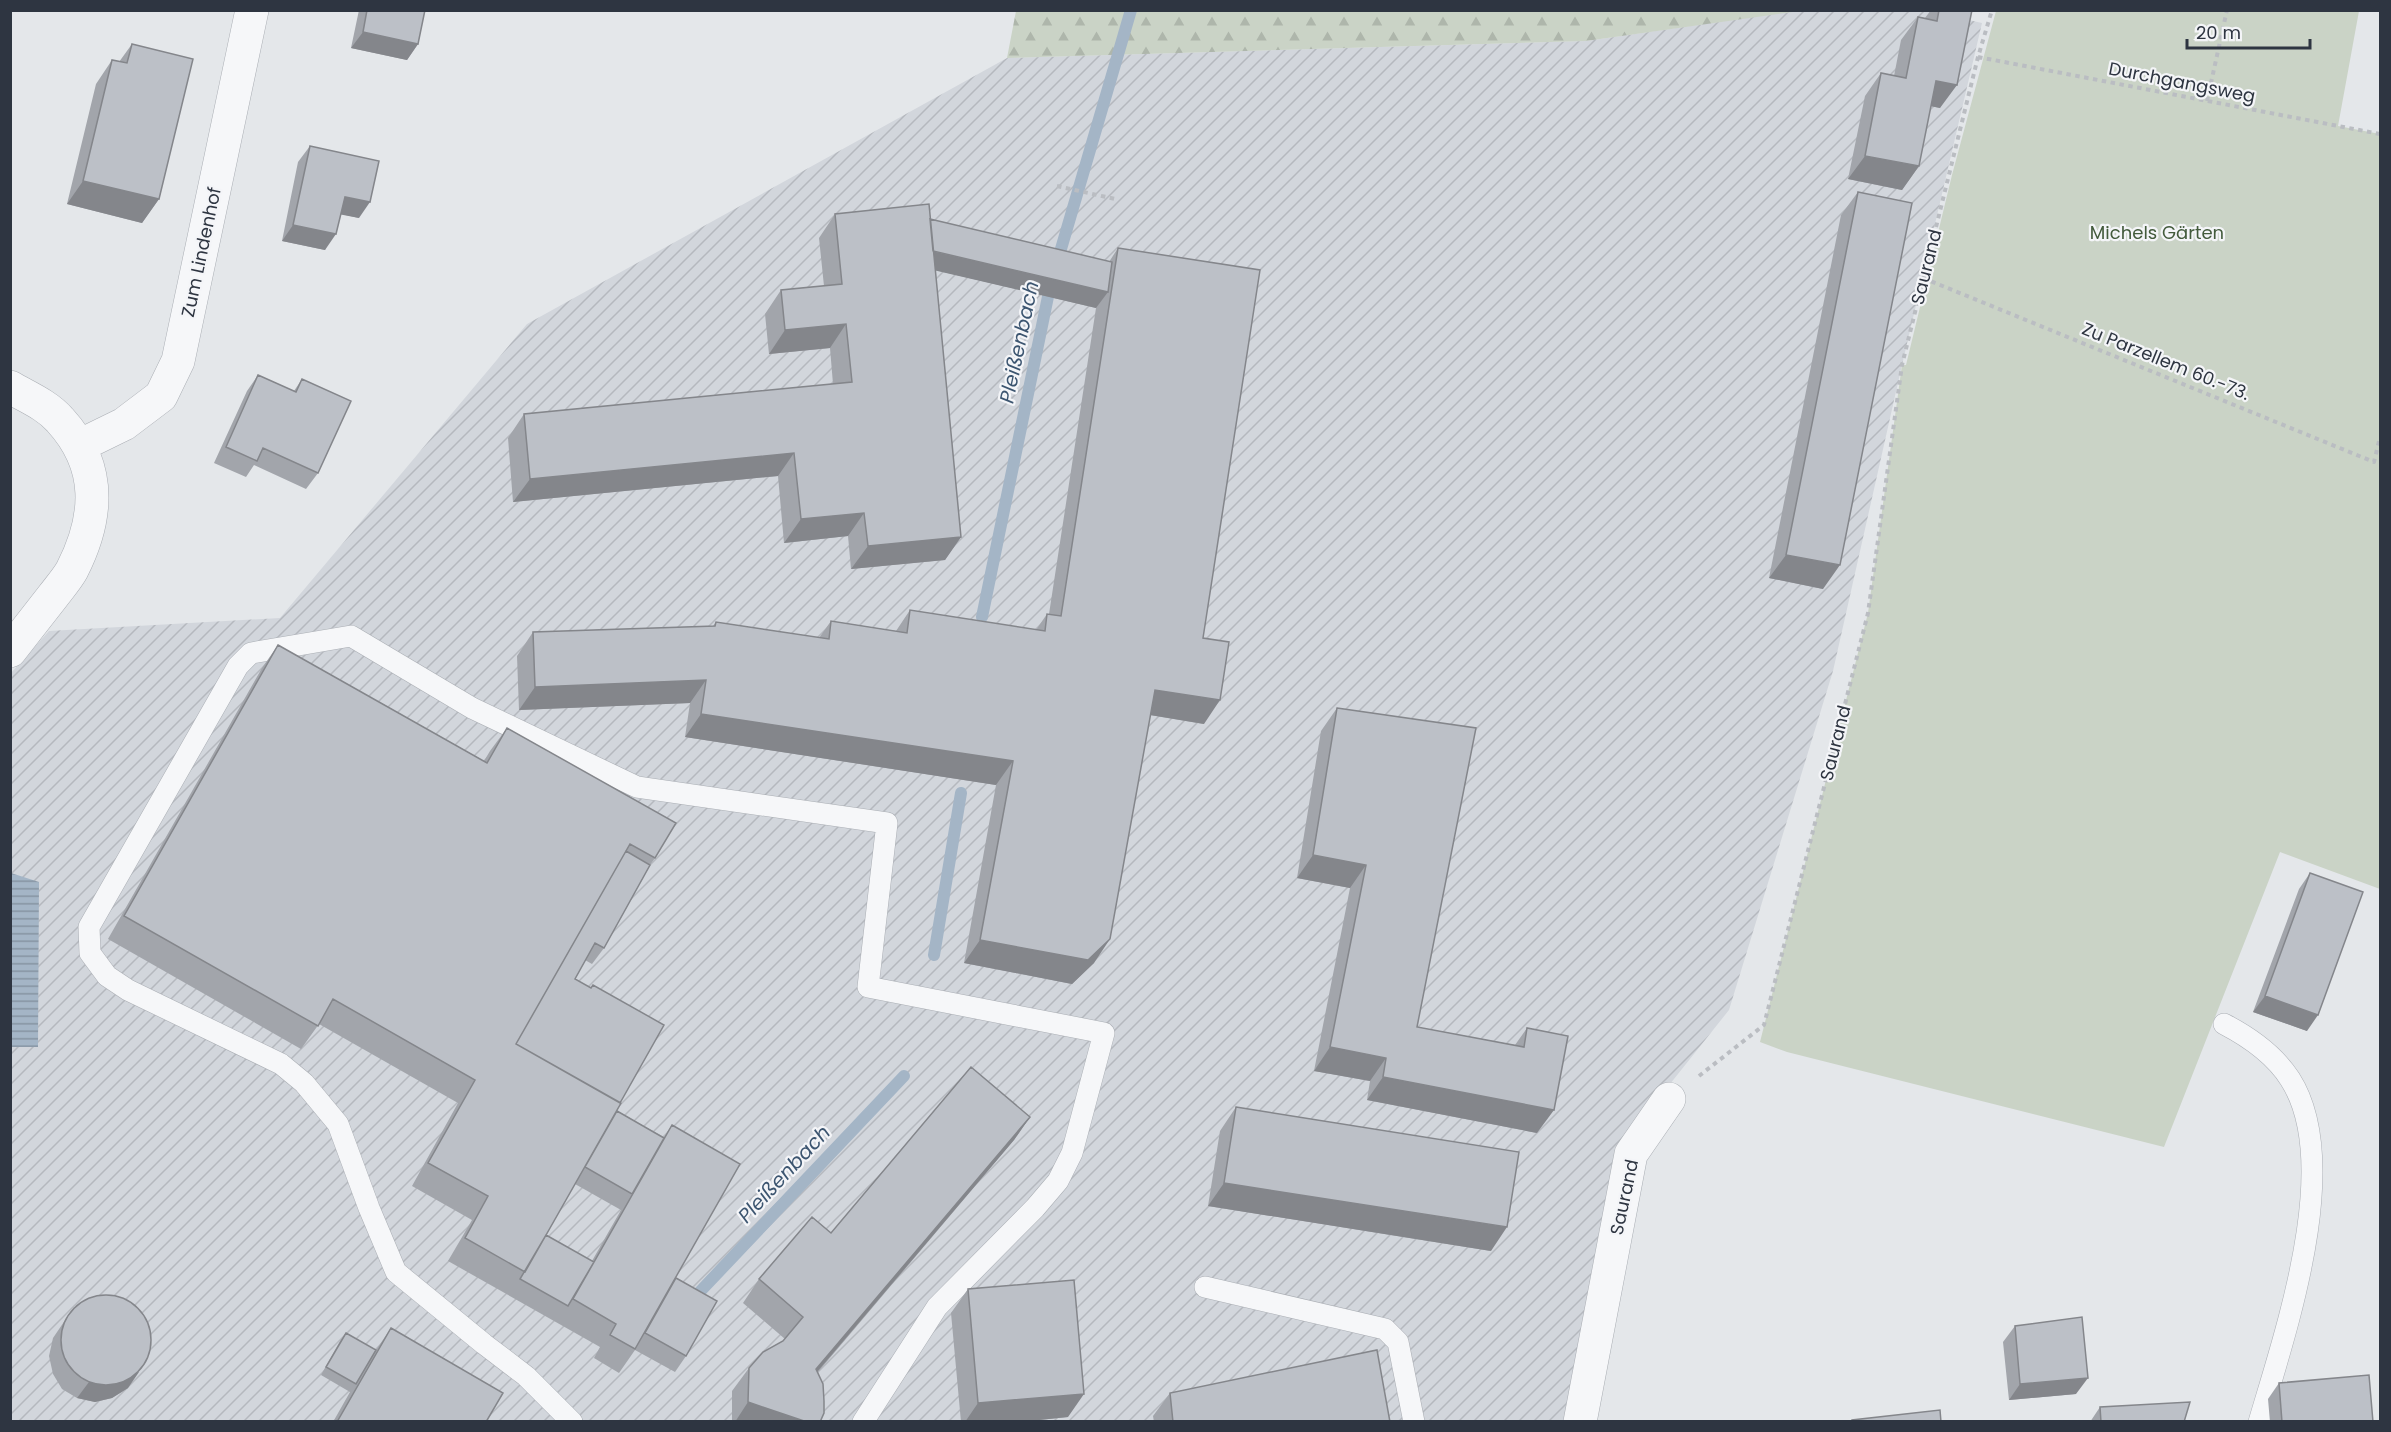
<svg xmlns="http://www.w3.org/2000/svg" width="2391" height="1432" viewBox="0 0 2391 1432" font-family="Poppins,sans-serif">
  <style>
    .industrial { fill: url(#industrial-furrows) }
    .forest { fill: url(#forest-firs) }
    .green { fill: #cad3c6 }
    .water { fill: url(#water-rules) }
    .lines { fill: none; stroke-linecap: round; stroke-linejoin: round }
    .stream { stroke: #a4b5c6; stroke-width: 12 }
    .lane-casing { stroke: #aaaeb4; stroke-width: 22 }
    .street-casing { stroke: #aaaeb4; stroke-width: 34 }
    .path { stroke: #babdc2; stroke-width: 4; stroke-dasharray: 4.5 4.5; stroke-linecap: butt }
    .lane { stroke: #f6f7f9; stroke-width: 21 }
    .street { stroke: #f6f7f9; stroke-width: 33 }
    .wall { fill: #a2a5ab; fill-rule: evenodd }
    .shaded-wall { fill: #84868b }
    .building { fill: #bcc0c7; stroke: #84868b; stroke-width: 1.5 }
    .labels { text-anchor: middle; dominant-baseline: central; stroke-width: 4.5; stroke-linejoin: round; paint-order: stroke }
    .street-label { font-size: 18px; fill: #2e3541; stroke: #f4f5f8 }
    .park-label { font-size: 18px; fill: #435b3c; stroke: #f4f5f8 }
    .water-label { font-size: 20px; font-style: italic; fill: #3c5570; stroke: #f4f5f8 }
  </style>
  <defs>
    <pattern id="industrial-furrows" width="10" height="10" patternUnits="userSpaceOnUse" patternTransform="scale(1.5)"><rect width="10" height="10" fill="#d2d6dc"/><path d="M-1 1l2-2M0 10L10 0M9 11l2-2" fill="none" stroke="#b5b8be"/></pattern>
    <pattern id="forest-firs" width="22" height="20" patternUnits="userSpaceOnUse" patternTransform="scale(1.5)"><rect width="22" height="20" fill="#cad3c6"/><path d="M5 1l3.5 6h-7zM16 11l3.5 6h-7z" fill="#aeb6ab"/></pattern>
    <pattern id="water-rules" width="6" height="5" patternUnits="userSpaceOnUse" patternTransform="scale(1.5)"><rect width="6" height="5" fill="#a4b5c6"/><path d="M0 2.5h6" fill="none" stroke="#8694a2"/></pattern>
  </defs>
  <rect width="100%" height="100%" fill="#e4e7ea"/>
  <path class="industrial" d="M1800,10l129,1 53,12 -80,342 -69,306 -104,339 -110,138 -51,273 -1557,1 -1,-748 39,-43 231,-13 247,-294 480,-266 579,-17z"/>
  <path class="forest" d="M1016,11v-1l784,1 -214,30 -579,17z"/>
  <path class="green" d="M1996,11h363l-21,115 42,8v755l-100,-37 -116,295 -377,-95 -27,-10 108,-429 34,-248h4l46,-190z"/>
  <path class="water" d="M11,873l28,9 -1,165h-27z"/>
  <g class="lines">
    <path class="stream" d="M1056,266l75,-256
      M982,617l69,-335
      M934,955l27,-162
      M693,1299l211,-223"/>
    <defs>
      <path id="lane" d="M2224,1024c25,13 50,30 66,55 54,84 -5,254 -31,343
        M1205,1287l180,42 13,13 16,80
        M572,1422l-46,-46 -42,-32 -88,-72 -27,-64 -31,-84 -34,-41 -23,-19 -153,-74 -21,-14 -17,-23 -1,-26 149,-261 13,-13 100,-17 121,72 165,79 250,36 -19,164 236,46 -32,120 -14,28 -23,27 -98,99 -74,115"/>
      <path id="street" d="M10,387c17,10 37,18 50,33 42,46 39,97 12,150 -5,9 -13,18 -19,26 -14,18 -28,36 -43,55
        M79,446l45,-22 37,-28 17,-35 74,-351
        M1580,1422l51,-268 38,-55"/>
    </defs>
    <use href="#lane" class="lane-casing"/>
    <use href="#street" class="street-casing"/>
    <path class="path" d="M1978,57l402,77
      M2207,101l20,-91
      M1057,186l58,13
      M1923,278l451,184 6,-25
      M1699,1076l65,-51 104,-412 34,-248 76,-308 14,-47"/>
    <use href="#lane" class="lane"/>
    <use href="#street" class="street"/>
  </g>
  <path class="wall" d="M359,10h66l-7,34 -11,16 -56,-12z
    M1931,10h41l-32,98 -9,-2 -12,60 -17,24 -54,-11 17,-83 16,-23 13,3 7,-36 17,-23 7,1z
    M132,44l27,155 -17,24 -75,-19 29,-120 16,-24 7,2z
    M310,146l49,72 -18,-4 -16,36 -43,-9 16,-79z
    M1858,192l-35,397 -54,-11 72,-363z
    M835,214l95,5 179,43 9,-14 85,390 1,86 -54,-9 -56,248 -22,21 -108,-21 32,-178 -311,-48 5,-34 -171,7 -2,-54 16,-24 180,-6 3,-4 103,16 12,-17 65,10 14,-21 126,20 11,-16h2l47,-306 -161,-38 26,267 -16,23 -94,9 -3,-33 -64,7 -6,-67 -265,26 -5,-64 16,-24 309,-30 -3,-36 -61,6 -4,-40 16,-24 43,-4 -5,-48z
    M258,375l36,16 8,-12 16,94 -12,16 -52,-24 -8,12 -32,-14 33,-72z
    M278,645l206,116 6,-10 17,-23 148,130 -5,7 -46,83 -12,16 -7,-4 -10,19 45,124 -3,8 47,26 8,-12 4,153 10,78 -11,16 -40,-22 -16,23 -25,-15 6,-11 -152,-86 24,-41 -60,-34 46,-83 -139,-79 -18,25 -193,-110 154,-271zM575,1184l46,26 -29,51 -46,-26z
    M1337,708l80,319 98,18 12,-17 10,105 -170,-33 3,-19 -56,-10 36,-183 -53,-10 24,-147z
    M2310,873l-3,158 -54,-19 46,-123z
    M1236,1107l255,144 -283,-45 12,-75z
    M1030,1117l-16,23 -196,232 2,50h-88v-31l17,-23 36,-29 -42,-36 16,-24 72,-46z
    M968,1289l100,128 -48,5h-59l-10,-109z
    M74,1307l54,81 -16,10 -17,4 -18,-4 -15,-9 -9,-15 -4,-18 4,-18z
    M2015,1326l61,68 -67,6 -6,-58z
    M391,1328l95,94h-153l17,-30 -29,-17 19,-34 6,-8 30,17z
    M2279,1383l94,39h-103l-2,-23z
    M1170,1393l220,29h-236l-1,-6z
    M2100,1407l84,15h-94z"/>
  <path class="shaded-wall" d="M363,32l55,12 -11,16 -56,-12z
    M1936,81l21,4 -17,23 -20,-4z
    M1865,156l54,10 -17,24 -54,-11z
    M83,181l76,18 -17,24 -75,-19z
    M345,197l25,5 -11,16 -26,-5z
    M293,225l43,9 -11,16 -43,-9z
    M927,250l181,42 -12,16 -180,-42z
    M846,324l-16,24 -61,6 16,-24z
    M794,453l-16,23 -265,26 17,-23z
    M864,513l-16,23 -64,7 17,-24z
    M961,537l-16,23 -94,9 17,-23z
    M1786,555l54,10 -17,24 -54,-11z
    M706,680l-16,23 -171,7 16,-23z
    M1155,690l65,10 -16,24 -66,-11z
    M701,714l312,47 -17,24 -311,-48z
    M1313,855l53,10 -16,23 -53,-10z
    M1110,939l-16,24 -22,21 -108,-21 16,-23z
    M2265,996l53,19 -11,16 -54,-19z
    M1330,1047l56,11 -16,23 -56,-10z
    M1383,1077l171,33 -17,23 -170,-33z
    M1030,1117l-16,23 -214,252 16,-23z
    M1224,1183l283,44 -16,24 -283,-45z
    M139,1372l-11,16 -16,10 -17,4 -18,-4 12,-16z
    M2088,1378l-12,16 -67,6 11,-16z
    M1084,1394l-16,23 -48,5h-55l13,-19z
    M748,1402l59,20h-72z"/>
  <path class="building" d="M367,10h58l-7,34 -55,-12z
    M1939,10h33l-15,75 -21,-4 -17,85 -54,-10 16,-83 25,5 12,-61 19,4z
    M132,44l61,15 -34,140 -76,-18 29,-121 15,3z
    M310,146l69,15 -9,41 -25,-5 -9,37 -43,-9z
    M1858,192l54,11 -72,362 -54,-10z
    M929,204l32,333 -93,9 -4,-33 -63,6 -7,-66 -264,26 -6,-65 328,-32 -6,-58 -61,6 -4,-40 61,-6 -7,-70z
    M930,219l182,43 -4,30 -175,-41z
    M1118,248l142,22 -57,368 26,4 -9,58 -65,-10 -45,249 -22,21 -108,-20 33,-179 -312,-47 5,-34 -171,7 -2,-55 182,-6 1,-4 113,17 2,-18 76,12 3,-23 135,21 2,-17 14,2z
    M258,375l38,17 6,-13 49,22 -33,72 -55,-25 -6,13 -31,-14z
    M278,645l209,118 20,-35 169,95 -21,35 -25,-14 -114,200 105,59 -96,169 -60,-34 23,-42 -60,-33 47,-83 -142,-81 -15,27 -194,-110z
    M1337,708l139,20 -59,299 107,20 3,-19 41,8 -14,74 -171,-33 3,-19 -56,-11 36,-182 -53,-10z
    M626,851l24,14 -46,83 -9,-5 -20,36 16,9 2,-3 71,40 -44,78 -104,-59z
    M2310,873l53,19 -45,123 -53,-19z
    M971,1067l59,50 -214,252 7,15 1,17v12l-4,9h-13l-59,-20 1,-34 14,-16 20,-11 20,-24 -44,-38 53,-62 19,16z
    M1236,1107l283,45 -12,75 -283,-44z
    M617,1111l47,27 -32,56 -47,-27z
    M672,1125l68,39 -105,185 -25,-14 6,-11 -43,-25z
    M546,1235l48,27 -26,44 -48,-27z
    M676,1278l41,23 -31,55 -41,-23z
    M1074,1280l10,114 -106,9 -10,-114z
    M61 1340a45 45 0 1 1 90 0a45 45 0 1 1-90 0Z
    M2082,1317l6,61 -68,6 -5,-58z
    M391,1328l112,65 -17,29h-149z
    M346,1333l30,17 -20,34 -30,-17z
    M1377,1350l13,72h-217l-3,-29z
    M2369,1375l4,47h-91l-3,-39z
    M2190,1402l-6,20h-83l-1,-15z
    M1940,1410l1,12h-89v-2z"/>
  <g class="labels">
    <g class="street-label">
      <text transform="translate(2182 82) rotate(11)">Durchgangsweg</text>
      <text transform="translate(201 252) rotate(-78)">Zum Lindenhof</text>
      <text transform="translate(1926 267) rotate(-76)">Saurand</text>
      <text transform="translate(2166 361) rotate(22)">Zu Parzellem 60.-73.</text>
      <text transform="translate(1835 743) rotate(-76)">Saurand</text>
      <text transform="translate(1624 1197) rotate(-78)">Saurand</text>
    </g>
    <g class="park-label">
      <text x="2157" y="232">Michels Gärten</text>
    </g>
    <g class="water-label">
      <text transform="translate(1019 342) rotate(-78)">Pleißenbach</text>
      <text transform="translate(784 1174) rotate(-47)">Pleißenbach</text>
    </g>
  </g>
  <rect width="2391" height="1432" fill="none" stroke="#2e3541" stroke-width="24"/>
  <path d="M2187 39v9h123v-9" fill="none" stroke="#2e3541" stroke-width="3"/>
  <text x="2196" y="39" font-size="18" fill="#2e3541" stroke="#f4f5f8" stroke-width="4.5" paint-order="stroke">20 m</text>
</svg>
